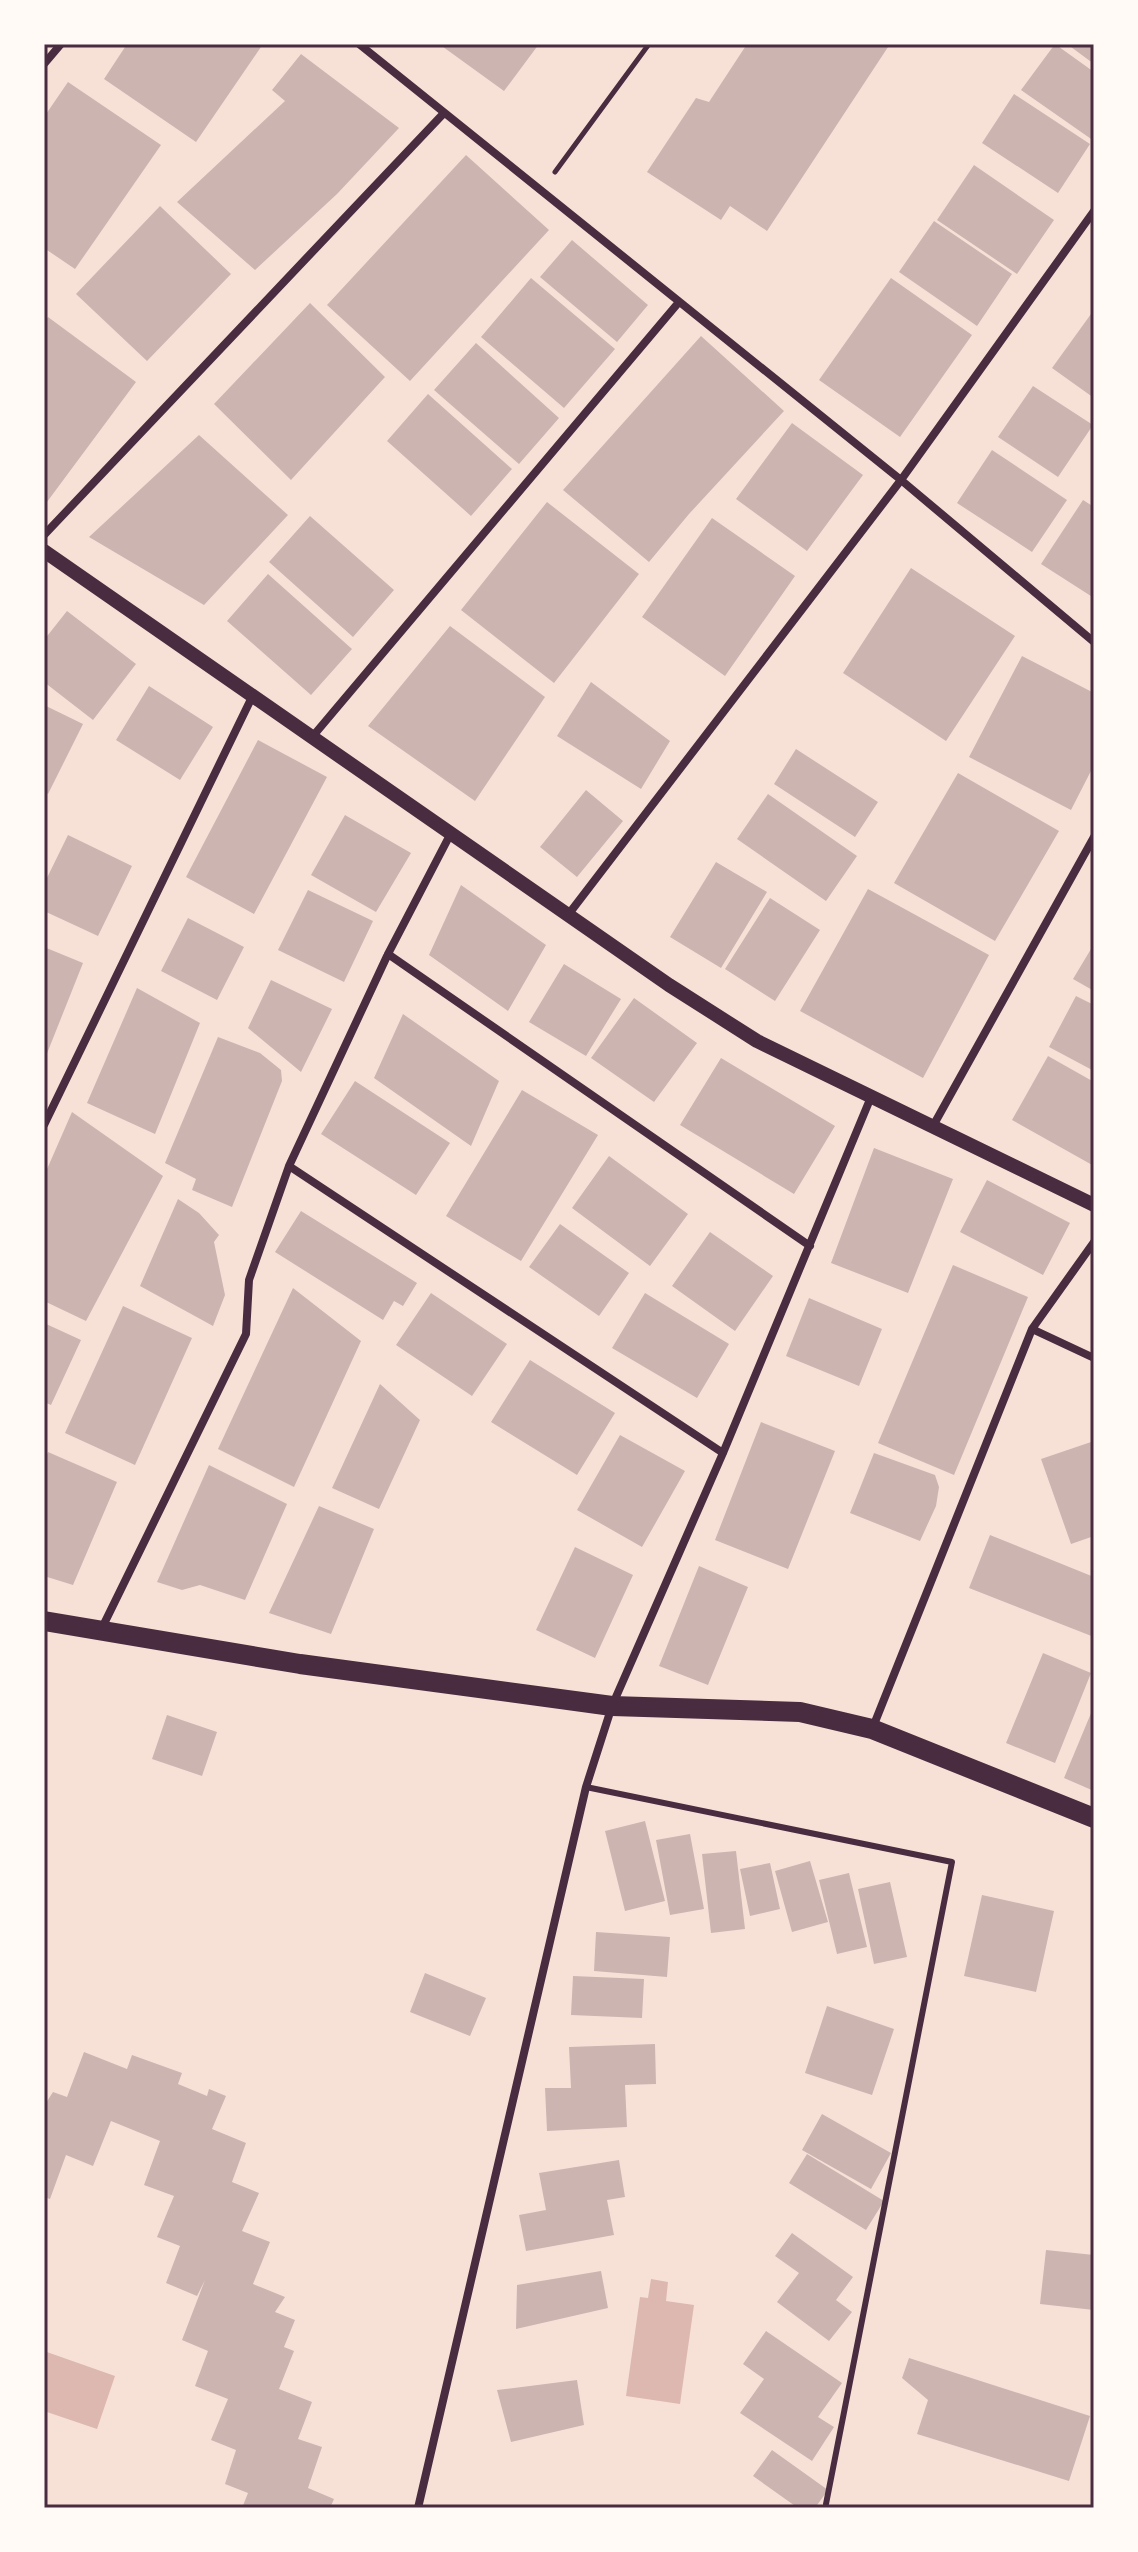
<svg xmlns="http://www.w3.org/2000/svg" width="1138" height="2552" viewBox="0 0 1138 2552" font-family="'Titillium Web',sans-serif">
  <style>
    .water { fill: #dcb8b0 }
    .building { fill: #ccb4b1 }
    .lines { fill: none; stroke-linecap: round; stroke-linejoin: round }
    .path { stroke: #4a2c40; stroke-width: 5 }
    .service { stroke: #4a2c40; stroke-width: 6 }
    .minor { stroke: #4a2c40; stroke-width: 8 }
    .tertiary { stroke: #4a2c40; stroke-width: 14 }
    .primary { stroke: #4a2c40; stroke-width: 20 }
    .neatline { fill: none; stroke: #4a2c40; stroke-width: 3 }
  </style>
  <rect width="100%" height="100%" fill="#f7e1d7"/>
  <path class="water" d="M651,2279l17,3 -2,19 28,4 -14,99 -54,-8 14,-99 8,1z
    M44,2351l71,25 -18,53 -53,-18z"/>
  <path class="building" d="M127,44h136l-67,98 -92,-63z
    M439,44h100l-35,47z
    M747,44h143l-123,187 -37,-25 -9,14 -74,-48 49,-74 13,4z
    M1055,44l39,28v69l-73,-51z
    M1067,44h27v20z
    M301,54l98,74 -62,66 -82,76 -78,-68 108,-101 -13,-11z
    M68,82l93,63 -86,124 -31,-21v-131z
    M1014,94l76,50 -32,49 -76,-50z
    M466,155l83,75 -139,151 -83,-76z
    M974,165l80,55 -37,54 -80,-54z
    M160,206l71,68 -84,87 -71,-67z
    M934,221l78,53 -35,52 -78,-54z
    M572,240l76,65 -31,37 -77,-65z
    M531,278l84,71 -51,59 -83,-71z
    M891,278l81,57 -72,102 -81,-57z
    M310,303l75,74 -94,103 -77,-76z
    M1091,314l3,2v82l-42,-30z
    M48,317l88,65 -92,124v-183z
    M701,336l83,75 -95,103 -40,48 -86,-72z
    M476,343l83,75 -40,46 -85,-74z
    M1033,386l60,39 -35,52 -60,-40z
    M428,394l84,75 -41,47 -84,-75z
    M792,423l71,52 -56,76 -71,-52z
    M199,435l89,80 -84,90 -115,-68z
    M992,450l75,50 -35,52 -75,-49z
    M1083,500l11,7v91l-53,-34z
    M547,502l92,72 -85,109 -93,-73z
    M310,516l84,74 -41,47 -84,-75z
    M712,518l83,58 -70,100 -83,-59z
    M911,568l104,68 -69,105 -103,-68z
    M268,574l84,75 -41,46 -84,-74z
    M67,611l69,53 -43,56 -49,-38v-42z
    M450,626l95,71 -70,104 -107,-75z
    M1022,656l72,37v72l-23,45 -102,-53z
    M591,682l79,59 -29,48 -84,-53z
    M149,686l64,41 -33,53 -64,-40z
    M44,705l39,19 -35,70 -4,-3z
    M258,740l69,37 -73,137 -68,-37z
    M796,749l82,53 -23,35 -81,-53z
    M958,773l101,58 -64,110 -101,-58z
    M586,790l37,31 -46,56 -37,-30z
    M768,794l89,62 -31,45 -89,-62z
    M345,815l66,38 -35,59 -65,-37z
    M68,835l64,31 -34,70 -54,-25v-27z
    M716,862l51,30 -46,76 -51,-31z
    M461,885l85,60 -38,66 -79,-56z
    M868,889l121,66 -66,123 -123,-67z
    M308,890l65,31 -29,61 -66,-32z
    M770,898l50,32 -45,71 -50,-32z
    M188,918l56,29 -27,53 -56,-29z
    M1094,944v47l-21,-12z
    M44,947l39,16 -39,98z
    M564,964l57,35 -35,57 -57,-34z
    M271,980l61,29 -31,63 -53,-44z
    M137,988l63,35 -45,111 -68,-31z
    M1076,996l18,9v66l-45,-24z
    M634,998l63,45 -43,59 -63,-44z
    M403,1014l96,67 -28,65 -97,-68z
    M218,1037l42,16 21,17 1,11 -50,126 -40,-17 4,-11 -31,-16z
    M1048,1056l46,26v84l-82,-46z
    M721,1058l114,68 -41,68 -114,-69z
    M355,1081l95,62 -34,52 -95,-61z
    M522,1090l76,45 -77,126 -75,-45z
    M72,1112l91,64 -77,145 -42,-20v-125z
    M874,1148l79,31 -45,114 -77,-30z
    M609,1156l79,58 -38,52 -78,-58z
    M987,1180l83,43 -27,52 -83,-43z
    M178,1199l21,14 20,22 -5,7 11,53 -12,31 -73,-40z
    M301,1211l116,72 -14,23 -9,-5 -11,19 -108,-68z
    M560,1224l69,49 -30,43 -70,-49z
    M710,1232l63,44 -38,55 -63,-45z
    M953,1265l75,32 -74,178 -76,-32z
    M293,1288l68,53 -67,146 -76,-38z
    M431,1293l76,51 -35,52 -76,-51z
    M645,1293l84,51 -32,54 -85,-50z
    M809,1298l73,31 -23,57 -73,-30z
    M123,1306l69,32 -57,127 -70,-32z
    M44,1323l37,17 -30,65 -7,-3z
    M530,1360l85,53 -38,62 -86,-53z
    M380,1384l40,36 -41,89 -47,-21z
    M761,1422l74,29 -47,118 -73,-29z
    M620,1435l65,36 -43,76 -65,-37z
    M1094,1441v95l-23,8 -30,-85z
    M48,1452l69,30 -44,103 -29,-9v-114z
    M874,1453l61,22 4,12 -3,19 -16,35 -70,-28z
    M209,1465l78,39 -42,96 -45,-15 -18,5 -25,-8z
    M319,1506l55,23 -43,105 -62,-21z
    M990,1535l104,42v60l-125,-49z
    M575,1547l58,28 -38,83 -59,-28z
    M699,1566l49,21 -40,98 -49,-19z
    M1043,1653l48,20 -36,90 -49,-20z
    M1094,1706v85l-30,-13z
    M167,1715l50,17 -15,44 -50,-17z
    M645,1821l20,80 -40,10 -20,-80z
    M690,1834l14,75 -34,6 -14,-75z
    M736,1851l9,78 -34,4 -9,-79z
    M810,1861l18,61 -36,10 -17,-61z
    M770,1863l10,46 -30,7 -10,-47z
    M849,1873l18,74 -30,7 -18,-74z
    M890,1882l17,75 -33,7 -16,-75z
    M982,1895l72,16 -18,81 -72,-16z
    M596,1932l74,5 -3,40 -73,-6z
    M425,1973l61,25 -16,38 -60,-24z
    M573,1976l71,3 -2,39 -71,-3z
    M827,2006l67,23 -22,66 -67,-22z
    M655,2044l1,40 -31,1 2,42 -80,4 -2,-43h26l-2,-41z
    M84,2052l43,17 5,-14 50,18 -4,11 29,12 2,-7 17,7 -14,33 34,14 -14,39 27,11 -17,38 28,11 -17,42 32,13 -10,15 20,8 -11,27 10,4 -15,38 33,13 -14,37 24,8 -14,41 26,11 -4,9h-88l6,-15 -23,-9 11,-34 -25,-10 17,-41 -33,-13 13,-35 -26,-11 23,-60 -8,16 -31,-13 14,-37 -23,-9 17,-41 -30,-11 16,-44 -49,-20 -18,45 -27,-11 -16,44 -6,-2v-91l9,-14 14,5z
    M822,2114l69,39 -20,36 -69,-39z
    M807,2154l77,47 -18,29 -77,-47z
    M619,2160l6,37 -18,3 7,35 -88,16 -7,-36 27,-5 -7,-37z
    M792,2233l61,44 -17,23 16,12 -23,29 -52,-39 22,-29 -24,-17z
    M1046,2250l48,5v55l-54,-6z
    M601,2271l7,37 -92,21 1,-44z
    M766,2331l76,52 -24,34 16,10 -22,34 -72,-48 24,-34 -21,-15z
    M909,2358l181,58 -21,65 -152,-47 11,-34 -26,-22z
    M577,2380l7,45 -73,17 -14,-52z
    M772,2450l56,40 -13,18h-17l-45,-32z"/>
  <g class="lines">
    <path class="path" d="M555,172l94,-128"/>
    <path class="service" d="M586,1787l366,75 -126,642"/>
    <path class="minor" d="M359,44l542,436 193,162
      M44,64l17,-20
      M44,535l400,-422
      M313,736l366,-434
      M568,915l333,-435 193,-269
      M388,954l422,292
      M44,1125l209,-430
      M933,1126l161,-289
      M289,1166l434,287
      M1032,1329l62,29
      M101,1630l145,-296 3,-54 40,-114 99,-212 63,-121
      M873,1727l159,-398 62,-87
      M418,2508l168,-721 26,-81 111,-253 148,-356"/>
    <path class="tertiary" d="M44,551l625,434 88,56 337,164"/>
    <path class="primary" d="M44,1621l256,43 312,42 188,6 72,17 222,89"/>
  </g>
  <rect width="1138" height="2552" fill="none" stroke="#fffaf5" stroke-width="92"/>
  <rect x="46" y="46" width="1046" height="2460" class="neatline"/>
</svg>
